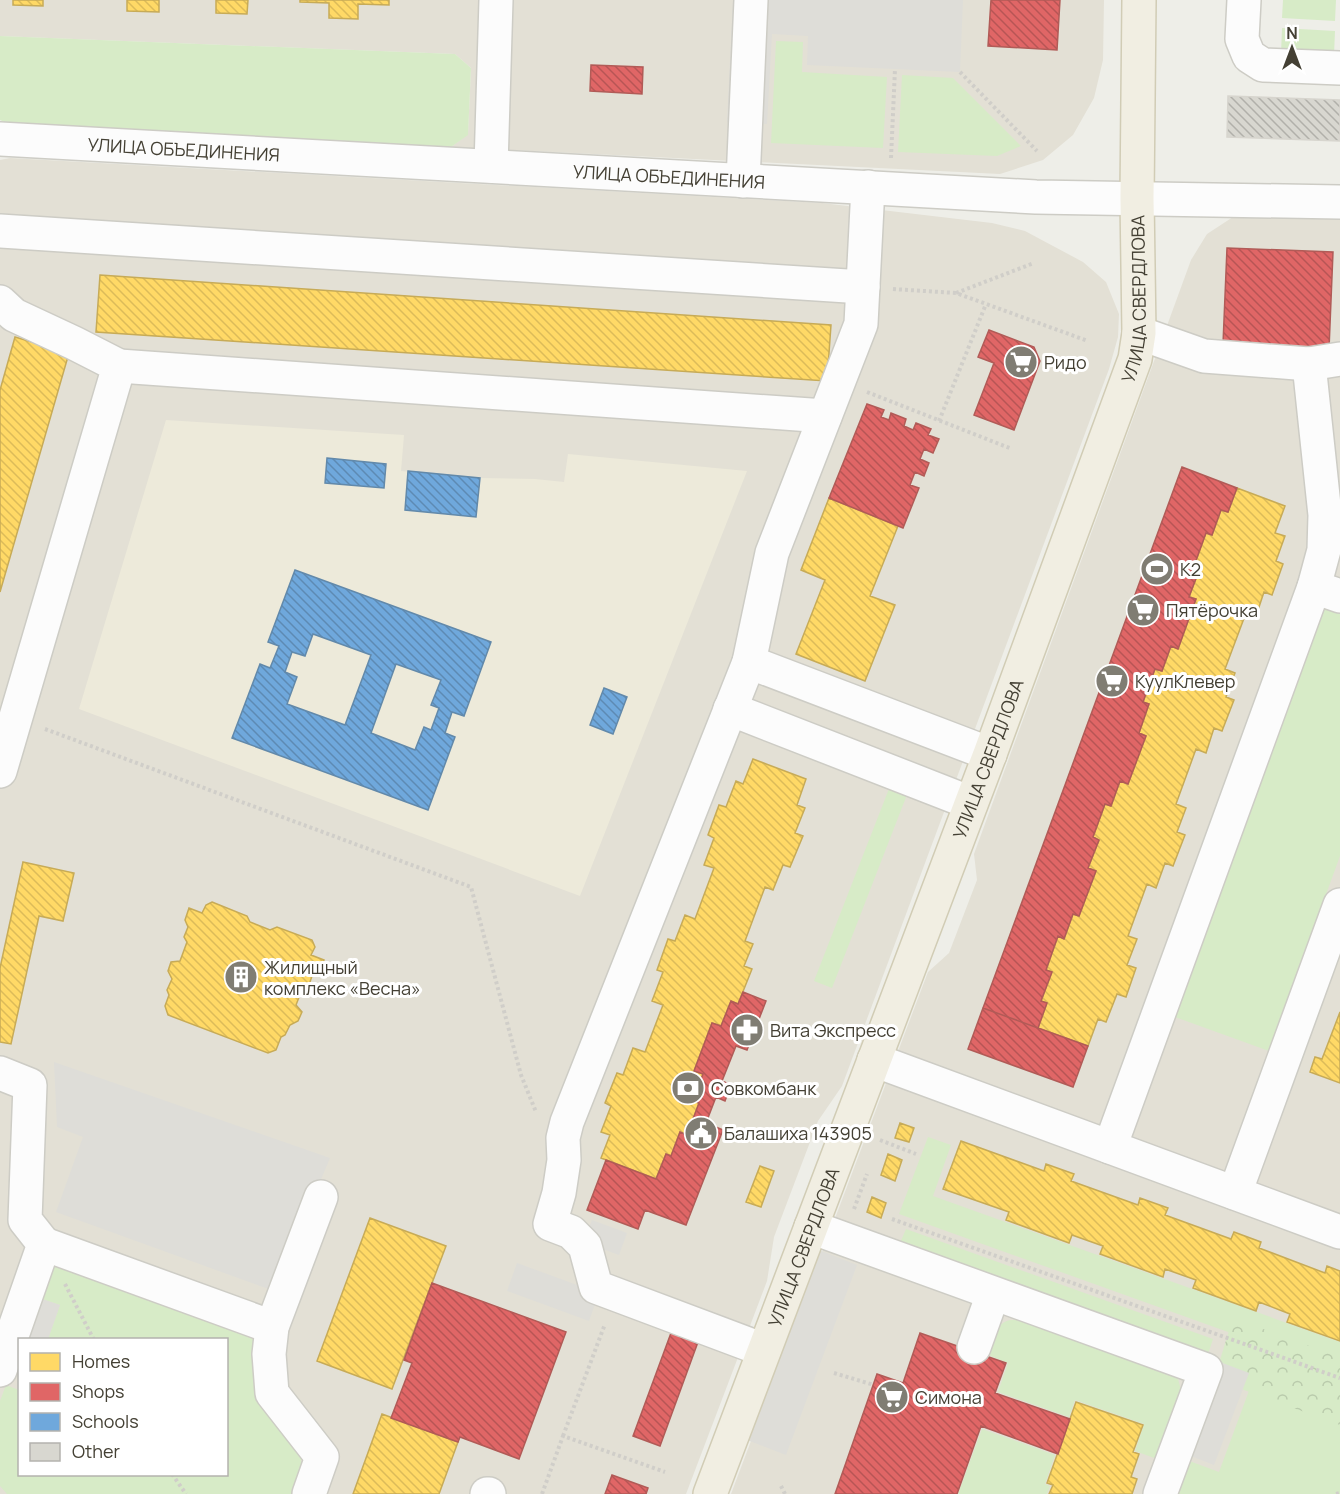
<svg xmlns="http://www.w3.org/2000/svg" width="1340" height="1494" viewBox="0 0 1340 1494" font-family="Manrope,sans-serif">
  <style>
    .residential { fill: #e3e0d5; fill-rule: evenodd }
    .education { fill: #edeada }
    .green { fill: #d7ebc7 }
    .forest { fill: url(#forest-crowns) }
    .parking { fill: #deddd8 }
    .homes { fill: url(#homes-back-hatch); stroke: #c7ab57; stroke-width: 1.5 }
    .shops { fill: url(#shops-back-hatch); stroke: #b15b57; stroke-width: 1.5 }
    .schools { fill: url(#schools-back-hatch); stroke: #6289aa; stroke-width: 1.5; fill-rule: evenodd }
    .building { fill: url(#building-back-hatch); stroke: #d7d5ce; stroke-width: 1.5 }
    .lines { fill: none; stroke-linecap: round; stroke-linejoin: round }
    .minor-casing { stroke: #cdccc5; stroke-width: 36 }
    .major-casing { stroke: #d1ccb5; stroke-width: 36 }
    .path { stroke: #d0cec9; stroke-width: 4; stroke-dasharray: 3 3; stroke-linecap: butt }
    .minor { stroke: #fcfcfc; stroke-width: 33 }
    .major { stroke: #f1eee2; stroke-width: 33 }
    .labels { text-anchor: middle; dominant-baseline: central; stroke-width: 6; stroke-linejoin: round; paint-order: stroke }
    .street-label { font-size: 18px; fill: #444034; stroke: #fff }
    .poi-label { font-size: 18px; fill: #444034; stroke: #fff; text-anchor: start }
  </style>
  <defs>
    <pattern id="forest-crowns" width="20" height="18" patternUnits="userSpaceOnUse" patternTransform="scale(1.5)"><rect width="20" height="18" fill="#d7ebc7"/><path d="M2 6a3 3 0 1 1 6 0M12 15a3 3 0 1 1 6 0" fill="none" stroke="#bacbac"/></pattern>
    <pattern id="homes-back-hatch" width="6" height="6" patternUnits="userSpaceOnUse" patternTransform="scale(1.5)"><rect width="6" height="6" fill="#ffd966"/><path d="M-1 5l2 2M0 0l6 6M5-1l2 2" fill="none" stroke="#dcbb59"/></pattern>
    <pattern id="shops-back-hatch" width="6" height="6" patternUnits="userSpaceOnUse" patternTransform="scale(1.5)"><rect width="6" height="6" fill="#e06666"/><path d="M-1 5l2 2M0 0l6 6M5-1l2 2" fill="none" stroke="#b75555"/></pattern>
    <pattern id="schools-back-hatch" width="6" height="6" patternUnits="userSpaceOnUse" patternTransform="scale(1.5)"><rect width="6" height="6" fill="#6fa8dc"/><path d="M-1 5l2 2M0 0l6 6M5-1l2 2" fill="none" stroke="#5d8ab3"/></pattern>
    <pattern id="building-back-hatch" width="6" height="6" patternUnits="userSpaceOnUse" patternTransform="scale(1.5)"><rect width="6" height="6" fill="#d8d7d0"/><path d="M-1 5l2 2M0 0l6 6M5-1l2 2" fill="none" stroke="#b1b0aa"/></pattern>
  </defs>
  <rect width="100%" height="100%" fill="#eeeee8"/>
  <path class="residential" d="M0,0h1104l-1,60 -9,38 -21,37 -30,25 -43,14 -549,-27 17,-13 3,-66 -16,-14 -455,-18z
    M10,158l812,45 170,20 33,8 58,31 23,20 13,32 -1,23 -9,32 -267,717 -24,35 -44,116 -7,44 -81,213h-686v-1334zM20,1340h206v134h-206z
    M1260,213l80,2v1279h-609l197,-522 21,-19 28,-73 -3,-26 217,-594 16,-26 26,-17z"/>
  <path class="education" d="M166,420l238,15 -3,36 79,7 55,1 29,3 4,-28 179,17 -167,425 -501,-187z"/>
  <path class="green" d="M1283,0h53l-1,21 -53,-3z
    M1282,28l53,3 -1,24 -53,-1z
    M0,36l455,18 16,14 -3,67 -17,12 -438,-21 -13,-6z
    M776,41l27,1 -1,30 85,5 -4,71 -112,-5z
    M902,75l51,3 68,68 -24,10 -99,-4z
    M1323,607l17,6v243l-71,195 -94,-34z
    M892,781l18,6 -78,201 -18,-7z
    M928,1137l23,8 -18,51 407,146v30l-441,-158z
    M906,1229l307,110 -5,15 -308,-111z
    M72,1263l171,61 14,19 44,107v18l-9,26h-285l-7,-8v-85l6,-16 13,5 1,84h206v-134l-178,-1 12,-34 -24,-8c8,-26 9,-30 36,-34z
    M1011,1320h6l157,56 4,3 3,11 -24,69 -22,-8 9,-27 -69,-24 -6,17 -71,-25 10,-29 -20,-8c5,-14 7,-33 23,-35z
    M1257,1369l83,31v94h-169l13,-35 35,13z
    M982,1429l73,26 -10,29 5,2 -3,8h-89z"/>
  <path class="forest" d="M1233,1318l107,39v68l-126,-46z"/>
  <path class="parking" d="M733,0h230l-3,72 -153,-7 1,-29 -36,-2 -5,90 -40,-2z
    M54,1062l276,96 -56,133 -218,-79 27,-75 -26,-10z
    M592,1220l35,13 -8,22 -36,-13z
    M819,1250l38,15 -71,190 -39,-15z
    M517,1263l82,30 -10,28 -82,-30z
    M36,1297l24,8 -12,34 -27,1z
    M1220,1362l29,11 -35,92 -28,-11z"/>
  <path class="homes" d="M13,0h30v6l-30,-1z
    M127,0h32v12l-32,-1z
    M216,0h32l-1,14 -31,-1z
    M300,0h89v5l-31,-1v15l-29,-1v-15l-29,-1z
    M100,275l731,50 -4,56 -731,-49z
    M15,337l54,16 -69,239v-202z
    M1237,488l48,18 -10,27 10,3 -9,25 7,3 -11,31 -8,-3 -8,24 -10,-3 -21,56 10,4 -9,24 8,3 -12,31 -8,-3 -8,25 -10,-4 -20,55 10,4 -9,24 8,3 -12,31 -8,-3 -9,25 -9,-4 -19,52 9,3 -10,26 9,3 -10,29 -9,-3 -11,28 -8,-3 -10,27 -50,-18 9,-25 -6,-2 11,-29 -6,-2 12,-34 6,3 9,-25 6,2 17,-45 -8,-3 11,-28 -6,-3 12,-33 6,2 9,-25 8,3 18,-48 -7,-3 10,-29 -6,-2 12,-33 7,2 9,-25 7,3 18,-50 -7,-2 11,-29 -6,-2 12,-33 6,2 9,-25 7,2z
    M829,498l69,28 -28,70 25,9 -30,76 -69,-27 29,-74 -24,-10z
    M753,759l53,20 -9,26 8,3 -10,25 8,3 -13,31 -7,-2 -10,25 -8,-3 -20,54 8,3 -9,22 8,3 -14,35 -7,-3 -10,25 -9,-3 -18,48 9,3 -10,27 6,2 -12,32 -7,-3 -9,24 -5,-2 -10,25 -55,-21 9,-23 -9,-3 10,-26 -6,-3 12,-30 6,2 10,-27 12,4 18,-47 -11,-4 11,-29 -6,-2 11,-31 7,2 10,-26 10,4 19,-51 -10,-3 10,-27 -6,-3 11,-30 7,2 10,-26 7,3z
    M23,862l51,11 -11,48 -24,-5 -28,128 -11,-2v-74z
    M212,902l35,14 3,6 20,8 7,-3 35,13 3,7 -4,8 13,5 -4,12 -8,4 -3,9 -6,2 -7,18 6,7 -4,9 -8,4 -5,10 -4,2 -5,13 -8,3 -100,-38 -3,-9 4,-11 -2,-5 5,-11 -4,-8 3,-9 9,-1 7,-19 -3,-5 4,-10 -3,-7 4,-12 13,5 4,-8z
    M1340,1012v71l-30,-11 5,-15 7,2z
    M900,1123l14,5 -5,14 -14,-4z
    M961,1141l83,30 2,-7 28,10 -3,7 67,24 2,-7 28,10 -3,7 66,24 3,-7 27,10 -2,6 66,25 2,-7 13,5v70l-53,-19 3,-8 -31,-12 -3,9 -63,-23 3,-8 -31,-11 -2,8 -63,-23 3,-8 -31,-11 -3,8 -63,-23 3,-8 -66,-23z
    M888,1154l14,6 -7,21 -14,-6z
    M760,1166l14,5 -13,36 -15,-5z
    M872,1197l14,6 -5,15 -14,-6z
    M370,1218l76,28 -54,143 -75,-28z
    M1076,1402l67,23 -10,27 6,2 -8,23 6,2 -5,15h-83l4,-9 -6,-2z
    M382,1414l76,28 -19,52h-86z"/>
  <path class="shops" d="M991,0h69l-3,50 -69,-4z
    M591,65l52,2 -1,27 -52,-3z
    M1227,248l106,4 -4,97 -106,-5z
    M989,330l45,17 6,14 -26,69 -40,-15 20,-52 -16,-6z
    M867,404l17,6 -3,7 8,3 2,-7 15,6 -2,7 9,4 3,-7 15,6 -3,6 11,4 -6,14 -9,-4 -4,10 9,4 -5,13 -9,-4 -5,13 9,3 -16,40 -74,-30z
    M1182,467l55,21 -9,24 -7,-2 -9,25 -6,-2 -12,33 6,2 -11,29 7,2 -18,50 -7,-3 -9,25 -7,-2 -12,33 6,2 -10,29 7,3 -18,48 -8,-3 -9,25 -6,-2 -12,33 6,3 -11,28 8,3 -17,45 -6,-2 -9,25 -6,-3 -12,34 6,2 -11,29 6,2 -9,25 -55,-20z
    M743,992l23,9 -19,49 -11,-4 -14,35 9,4 -6,16 -9,-4 -10,26 17,7 -37,95 -41,-15 -7,19 -51,-19 19,-50 50,19 10,-25 5,2 9,-24 7,3 12,-32 -6,-2 10,-27 -9,-3 18,-48 9,3 10,-25 7,3z
    M983,1008l105,38 -15,41 -105,-38z
    M432,1283l134,49 -47,127 -59,-22 -2,5 -67,-24 21,-55 -8,-3z
    M671,1333l27,9 -38,104 -27,-10z
    M920,1333l86,30 -11,30 75,26 -12,35 -77,-28 -24,68h-122l42,-120 26,9z
    M612,1475l36,13 -2,6h-41z"/>
  <path class="schools" d="M327,458l59,6 -2,24 -59,-5z
    M408,471l72,7 -4,39 -71,-7z
    M295,570l196,72 -27,74 -12,-4 -7,21 10,4 -27,73 -196,-72 28,-74 10,4 9,-22 -11,-4zM313,634l58,21 -26,70 -58,-21 10,-27 -12,-5 7,-20 13,4zM396,664l45,16 -10,25 8,3 -8,22 -7,-3 -9,23 -44,-17z
    M604,688l23,9 -14,37 -23,-9z"/>
  <path class="building" d="M1228,96l112,4v41l-113,-4z"/>
  <g class="lines">
    <defs>
      <g id="minor">
        <path d="M1244,0l-2,39 7,17 14,9 77,3"/>
        <path id="s1" d="M0,139l1036,58 304,5"/>
        <path d="M491,166l5,-166"/>
        <path d="M743,181l8,-181"/>
        <path d="M0,231l863,56"/>
        <path d="M0,302l14,13 60,28 45,23 -119,405"/>
        <path d="M1139,333l65,23 105,8 31,-5"/>
        <path d="M119,366l706,50"/>
        <path d="M1314,587l26,9"/>
        <path d="M749,662l241,92"/>
        <path d="M730,709l241,94"/>
        <path d="M874,1060l466,172"/>
        <path d="M0,1073l30,12 -5,135 19,24 -44,126"/>
        <path d="M1110,1147l204,-560 10,-37 1,-35 -16,-151"/>
        <path d="M1235,1193l105,-288"/>
        <path d="M811,1227l395,143 -46,124"/>
        <path d="M44,1244l228,83"/>
        <path d="M974,1347l19,-53"/>
        <path d="M764,1350l-168,-63 -11,-41 -14,-14 -21,-8 9,-31 5,-33 -1,-22 4,-16 182,-460 23,-109 89,-229 7,-137"/>
        <path d="M309,1494l13,-37 -50,-64 -3,-39 3,-27 49,-130"/>
        <path d="M487,1494h2"/>
      </g>
      <g id="major">
        <path id="s2" d="M710,1494l280,-740 145,-395 4,-26 -2,-135 2,-198"/>
      </g>
    </defs>
    <use href="#minor" class="minor-casing"/>
    <use href="#major" class="major-casing"/>
    <path class="path" d="M960,72l77,79
      M891,158l4,-89
      M893,289l63,4 132,48
      M956,293l78,-30
      M867,392l145,57
      M939,421l47,-117
      M45,729l426,158 50,188 15,37
      M880,1140l36,14
      M854,1209l13,-35
      M892,1219l448,159
      M65,1284l29,56
      M834,1373l40,12
      M563,1436l42,-112
      M172,1474l14,20
      M781,1486l4,8
      M542,1494l21,-58 102,36
      M1336,1494l4,-1"/>
    <use href="#minor" class="minor"/>
    <use href="#major" class="major"/>
  </g>
  <defs>
    <symbol id="supermarket-disc" viewBox="-11 -11 22 22"><circle r="9.5" fill="#807d73" stroke="#fff"/><path d="M-6-5.5h2.5l.6 2H6L4.5 2H-2.5L-4.4-4H-6ZM-1.5 3.2a1.3 1.3 0 1 0 .1 0ZM3 3.2a1.3 1.3 0 1 0 .1 0Z" fill="#fff"/></symbol>
    <symbol id="stadium-disc" viewBox="-11 -11 22 22"><circle r="9.5" fill="#807d73" stroke="#fff"/><path d="M0-5a6.5 5 0 1 0 0 10a6.5 5 0 1 0 0-10ZM-3.5-1.8h7v3.6h-7Z" fill="#fff"/></symbol>
    <symbol id="building-disc" viewBox="-11 -11 22 22"><circle r="9.5" fill="#807d73" stroke="#fff"/><path d="M-4-6H4V6H1V3H-1V6H-4ZM-2.5-4.3h1.7v1.8h-1.7ZM.8-4.3h1.7v1.8H.8ZM-2.5-1h1.7V.8h-1.7ZM.8-1h1.7V.8H.8Z" fill="#fff"/></symbol>
    <symbol id="pharmacy-disc" viewBox="-11 -11 22 22"><circle r="9.5" fill="#807d73" stroke="#fff"/><path d="M-2-6h4v4h4v4h-4v4h-4v-4h-4v-4h4Z" fill="#fff"/></symbol>
    <symbol id="bank-disc" viewBox="-11 -11 22 22"><circle r="9.5" fill="#807d73" stroke="#fff"/><path d="M-6-4H6V4H-6ZM0-2.3a2.3 2.3 0 1 0 0 4.6a2.3 2.3 0 1 0 0-4.6Z" fill="#fff"/></symbol>
    <symbol id="civic-disc" viewBox="-11 -11 22 22"><circle r="9.5" fill="#807d73" stroke="#fff"/><path d="M-.6-6.5H3V-4.5H.6V-3L4-1V1h2V6H-6V1h2V-1L-.6-3ZM-1.2 2.5V6h2.4V2.5Z" fill="#fff"/></symbol>
  </defs>
  <g fill-rule="evenodd">
    <use href="#supermarket-disc" x="1002" y="343" width="38" height="38"/>
    <use href="#stadium-disc" x="1138" y="550" width="38" height="38"/>
    <use href="#supermarket-disc" x="1124" y="591" width="38" height="38"/>
    <use href="#supermarket-disc" x="1093" y="662" width="38" height="38"/>
    <use href="#building-disc" x="222" y="958" width="38" height="38"/>
    <use href="#pharmacy-disc" x="728" y="1011" width="38" height="38"/>
    <use href="#bank-disc" x="669" y="1069" width="38" height="38"/>
    <use href="#civic-disc" x="682" y="1114" width="38" height="38"/>
    <use href="#supermarket-disc" x="873" y="1378" width="38" height="38"/>
  </g>
  <g class="labels">
    <g class="street-label">
      <text stroke="none"><textPath href="#s1" startOffset="184">УЛИЦА ОБЪЕДИНЕНИЯ</textPath></text>
      <text stroke="none"><textPath href="#s1" startOffset="670">УЛИЦА ОБЪЕДИНЕНИЯ</textPath></text>
      <text stroke="none"><textPath href="#s2" startOffset="1272">УЛИЦА СВЕРДЛОВА</textPath></text>
      <text stroke="none"><textPath href="#s2" startOffset="786">УЛИЦА СВЕРДЛОВА</textPath></text>
      <text stroke="none"><textPath href="#s2" startOffset="264">УЛИЦА СВЕРДЛОВА</textPath></text>
    </g>
    <g class="poi-label">
      <text x="1044" y="362">Ридо</text>
      <text x="1180" y="569">К2</text>
      <text x="1166" y="610">Пятёрочка</text>
      <text x="1135" y="681">КуулКлевер</text>
      <text x="264" y="967">Жилищный<tspan x="264" dy="21">комплекс «Весна»</tspan></text>
      <text x="770" y="1030">Вита Экспресс</text>
      <text x="711" y="1088">Совкомбанк</text>
      <text x="724" y="1133">Балашиха 143905</text>
      <text x="915" y="1397">Симона</text>
    </g>
  </g>
  <rect x="18" y="1338" width="210" height="138" fill="#ffffff" stroke="#b4b3ae" stroke-width="1.5"/>
  <rect x="30" y="1353" width="30" height="18" fill="#ffd966" stroke="#b4b3ae" stroke-width="1.5"/>
  <text x="72" y="1368" font-size="18" fill="#444034">Homes</text>
  <rect x="30" y="1383" width="30" height="18" fill="#e06666" stroke="#b4b3ae" stroke-width="1.5"/>
  <text x="72" y="1398" font-size="18" fill="#444034">Shops</text>
  <rect x="30" y="1413" width="30" height="18" fill="#6fa8dc" stroke="#b4b3ae" stroke-width="1.5"/>
  <text x="72" y="1428" font-size="18" fill="#444034">Schools</text>
  <rect x="30" y="1443" width="30" height="18" fill="#d8d7d0" stroke="#b4b3ae" stroke-width="1.5"/>
  <text x="72" y="1458" font-size="18" fill="#444034">Other</text>
  <g transform="translate(1292 48)" stroke="#ffffff" stroke-width="4.5" paint-order="stroke">
  <path d="M0-4.5L10 22L0 15L-10 22Z" fill="#444034"/>
  <text y="-9" font-size="16" font-weight="bold" text-anchor="middle" fill="#444034">N</text>
  </g>
</svg>
